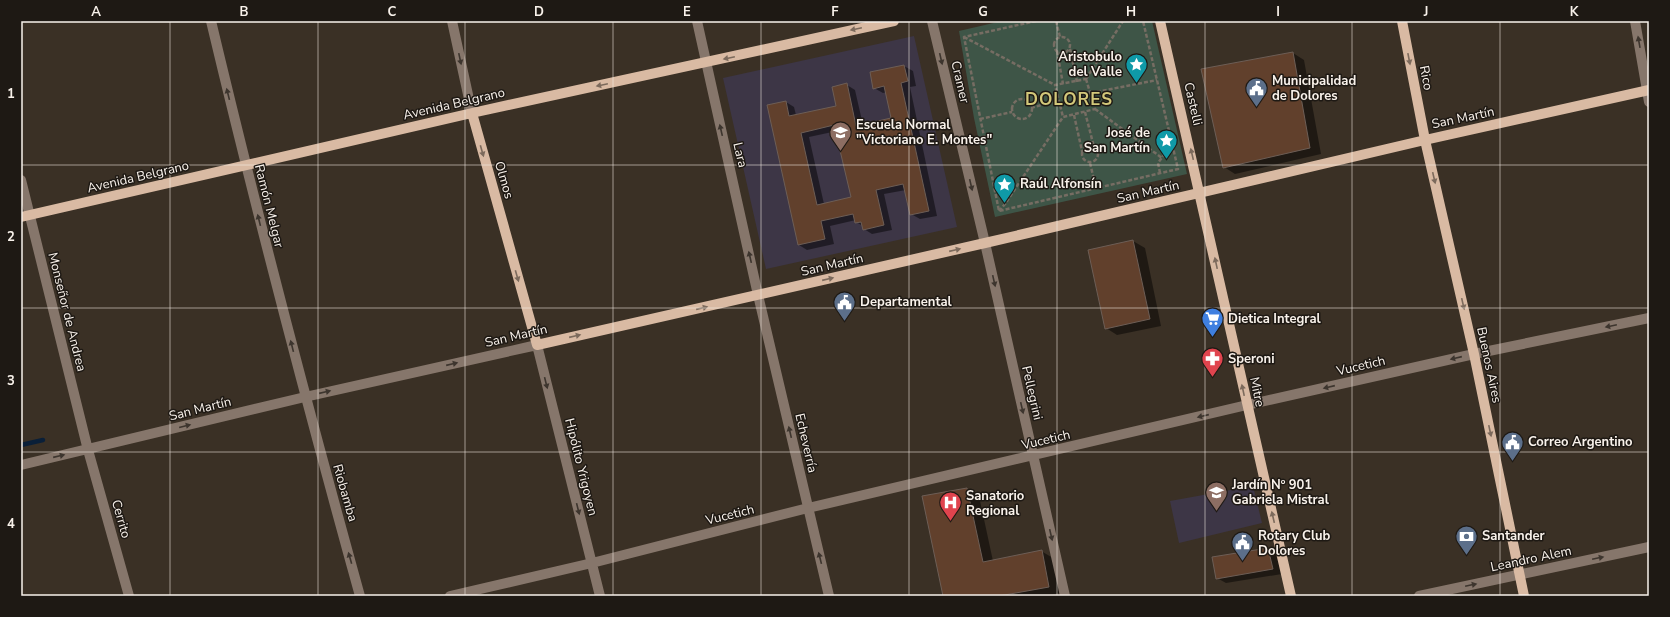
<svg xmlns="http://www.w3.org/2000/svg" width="1670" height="617" viewBox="0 0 1670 617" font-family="'Nunito Sans',sans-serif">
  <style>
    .education { fill: #3d3646 }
    .green { fill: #3e5547 }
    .shadow { fill: #0007; fill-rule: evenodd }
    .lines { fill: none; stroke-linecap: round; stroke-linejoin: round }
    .stream { stroke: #0a1f38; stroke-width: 4.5 }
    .building { fill: #61402c; stroke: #6d5e56; fill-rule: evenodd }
    .path { stroke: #766d63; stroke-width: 2.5; stroke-dasharray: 4 2; stroke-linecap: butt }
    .minor { stroke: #86766b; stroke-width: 10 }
    .major { stroke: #d9baa3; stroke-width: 10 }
    .oneway { fill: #7c6a5c }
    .oneway2 { fill: #3d352e }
    .grid { fill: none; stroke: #f9f2eb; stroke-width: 1; stroke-opacity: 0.55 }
    .labels { text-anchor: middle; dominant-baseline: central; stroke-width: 3; stroke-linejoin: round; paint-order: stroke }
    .poi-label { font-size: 13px; font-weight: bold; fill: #f9f2eb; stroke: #1e1914; text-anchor: start }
    .street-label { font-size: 13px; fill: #f9f2eb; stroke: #1e1914 }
    .district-label { font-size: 17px; font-weight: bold; letter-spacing: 1px; fill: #d3c87a; stroke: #1e1914 }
    .neatline { fill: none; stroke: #f9f2eb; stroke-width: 1.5 }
    .grid-label { font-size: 13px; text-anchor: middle; font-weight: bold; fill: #f9f2eb }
  </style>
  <rect width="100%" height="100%" fill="#3a3025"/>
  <path class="education" d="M914,36l43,191 -191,42 -43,-191z
    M1253,486l9,37 -83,20 -9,-42z"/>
  <path class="green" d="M1002,21h150l35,153 -192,43 -21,-99 -15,-87z"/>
  <path class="shadow" d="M1293,53l11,7 17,94 -86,20 -11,-7z
    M904,66l9,5 3,15 -6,1 27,129 -17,3 -9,-5 -5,-24 -22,4 8,36 -20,4 -8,-5 -1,-3 -7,-4v-2l-26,6 4,18 -27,6 -8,-5 -13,-143 8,5 2,8 41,-9 10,-21 8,5 8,35 29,-6 -5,-27 -4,1 -9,-5 -3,-16zM837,131l15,67 -28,6 -15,-67z
    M1133,241l12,7 16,78 -44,9 -11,-7z
    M967,489l12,7 14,65 48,-10 12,7 7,35 -16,3h-100z
    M1267,549l9,6 6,19 -56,9 -9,-5z"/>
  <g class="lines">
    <path class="stream" d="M21,445l22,-5"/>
  </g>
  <path class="building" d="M1293,52l17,96 -87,20 -22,-99z
    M904,65l4,16 -7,2 28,128 -19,4 -7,-31 -27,6 8,35 -21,5 -2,-8 -6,1 -2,-9 -32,7 4,18 -27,6 -31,-140 19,-4 3,15 47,-10 -4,-19 15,-4 9,43 35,-8 -7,-32 -11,3 -3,-17zM834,125l17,72 -34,8 -16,-72z
    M1133,240l17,79 -45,10 -17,-79z
    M967,488l16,74 59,-12 7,37 -50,9h-56l-21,-100z
    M1268,548l5,21 -57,10 -4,-22z"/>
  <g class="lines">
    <path class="path" d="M1036,21l-72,16 35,174 179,-42 -35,-148
      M1056,21l4,16
      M1054 45a8 8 0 1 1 16 0a8 8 0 1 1-16 0Z
      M964,37l91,48
      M1070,49l7,33
      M1057,51l6,33
      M1086,79l9,30 -32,8 -8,-32z
      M1086,79l37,-58
      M1091,93l66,-13
      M1012 109a10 10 0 1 1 20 0a10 10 0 1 1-20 0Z
      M1031,108l28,-8
      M1095,109l67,49
      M1085,112l9,35
      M1074,115l8,36
      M980,119l32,-7
      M1082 154a8 8 0 1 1 16 0a8 8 0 1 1-16 0Z
      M1090,163l6,25
      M1160,173l-2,-10 8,-11 8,-2
      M999,211l6,-7 58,-87"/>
    <path class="minor" d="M211,21c46,193 96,384 149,575
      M452,21l20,92
      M697,21l61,274 71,301
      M932,21l53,222 80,353
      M1635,21l14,81
      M21,180l67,270 41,146
      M21,465l284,-68 232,-52 63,251
      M450,596l142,-33 216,-55 439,-103 227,-51 175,-36
      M1419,596l230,-49"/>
    <path class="major" d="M1160,21c45,191 86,384 131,575
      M1402,21l23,119 49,214 50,242
      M472,113l65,232 448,-102 440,-103 224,-50
      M21,217l451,-104 422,-92"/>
  </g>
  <defs><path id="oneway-solid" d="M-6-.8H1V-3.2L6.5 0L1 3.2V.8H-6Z"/></defs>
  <g class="oneway">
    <use href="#oneway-solid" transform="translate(856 29) rotate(168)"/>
    <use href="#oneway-solid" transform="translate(729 58) rotate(168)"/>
    <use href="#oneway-solid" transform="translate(1409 59) rotate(79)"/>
    <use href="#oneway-solid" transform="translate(602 85) rotate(168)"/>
    <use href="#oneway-solid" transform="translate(482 151) rotate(74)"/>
    <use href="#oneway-solid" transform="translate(1192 154) rotate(-103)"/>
    <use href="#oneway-solid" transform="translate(1434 178) rotate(77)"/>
    <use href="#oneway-solid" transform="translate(955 250) rotate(-13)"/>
    <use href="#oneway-solid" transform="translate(1216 263) rotate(-102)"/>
    <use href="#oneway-solid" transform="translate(517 276) rotate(74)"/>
    <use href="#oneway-solid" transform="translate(828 279) rotate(-13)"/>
    <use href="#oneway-solid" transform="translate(1463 304) rotate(77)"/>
    <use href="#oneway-solid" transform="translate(702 308) rotate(-13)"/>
    <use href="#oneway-solid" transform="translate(575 336) rotate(-13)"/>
    <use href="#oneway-solid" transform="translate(1243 390) rotate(-102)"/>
    <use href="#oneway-solid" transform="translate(1490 431) rotate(78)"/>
    <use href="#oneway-solid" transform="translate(1273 517) rotate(-103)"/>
  </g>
  <g class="oneway2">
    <use href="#oneway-solid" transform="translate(1639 42) rotate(-100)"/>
    <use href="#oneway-solid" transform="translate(460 59) rotate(78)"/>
    <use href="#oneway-solid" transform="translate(941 59) rotate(77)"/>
    <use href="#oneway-solid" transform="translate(228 94) rotate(-104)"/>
    <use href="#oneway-solid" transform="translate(721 130) rotate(-103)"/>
    <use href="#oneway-solid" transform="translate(971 185) rotate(77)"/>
    <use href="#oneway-solid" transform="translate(259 220) rotate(-104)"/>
    <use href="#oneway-solid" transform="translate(750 257) rotate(-103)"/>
    <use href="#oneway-solid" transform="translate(994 281) rotate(77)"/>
    <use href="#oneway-solid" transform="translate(1611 326) rotate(168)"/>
    <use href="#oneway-solid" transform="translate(292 346) rotate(-104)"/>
    <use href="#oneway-solid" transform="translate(1456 358) rotate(167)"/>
    <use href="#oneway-solid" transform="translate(452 364) rotate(-13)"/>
    <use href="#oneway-solid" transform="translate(546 383) rotate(76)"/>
    <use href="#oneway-solid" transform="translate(1329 387) rotate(167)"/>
    <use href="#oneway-solid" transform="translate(325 392) rotate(-13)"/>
    <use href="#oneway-solid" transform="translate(1022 408) rotate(77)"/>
    <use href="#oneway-solid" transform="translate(1203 416) rotate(167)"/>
    <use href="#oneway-solid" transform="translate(185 426) rotate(-14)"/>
    <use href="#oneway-solid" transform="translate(790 432) rotate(-103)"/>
    <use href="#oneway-solid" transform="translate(59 456) rotate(-13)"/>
    <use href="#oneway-solid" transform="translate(578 509) rotate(76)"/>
    <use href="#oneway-solid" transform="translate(1051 535) rotate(77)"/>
    <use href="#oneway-solid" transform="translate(350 558) rotate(-106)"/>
    <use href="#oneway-solid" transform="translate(820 558) rotate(-104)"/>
    <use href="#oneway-solid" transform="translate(1598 558) rotate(-12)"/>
    <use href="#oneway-solid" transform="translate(1471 585) rotate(-12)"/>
  </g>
  <path class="grid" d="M170,21v575M318,21v575M465,21v575M613,21v575M761,21v575M909,21v575M1057,21v575M1205,21v575M1352,21v575M1500,21v575M21,165h1628M21,308h1628M21,452h1628"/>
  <defs>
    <symbol id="sight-pin" viewBox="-11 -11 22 30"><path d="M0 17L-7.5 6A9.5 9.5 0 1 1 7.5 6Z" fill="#0f9aa8" stroke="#1e1914"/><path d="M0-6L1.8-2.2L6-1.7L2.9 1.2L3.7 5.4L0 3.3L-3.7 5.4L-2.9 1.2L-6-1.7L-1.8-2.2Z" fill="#fff"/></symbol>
    <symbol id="civic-pin" viewBox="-11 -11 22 30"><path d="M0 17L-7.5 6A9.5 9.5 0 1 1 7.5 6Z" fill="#5c6f8a" stroke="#1e1914"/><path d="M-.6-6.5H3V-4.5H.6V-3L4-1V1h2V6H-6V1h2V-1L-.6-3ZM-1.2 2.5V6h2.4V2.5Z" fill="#fff"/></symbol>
    <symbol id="school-pin" viewBox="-11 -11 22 30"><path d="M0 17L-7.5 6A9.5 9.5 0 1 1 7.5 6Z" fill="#8d6e63" stroke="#1e1914"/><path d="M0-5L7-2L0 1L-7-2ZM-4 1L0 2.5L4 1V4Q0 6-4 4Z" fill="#fff"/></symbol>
    <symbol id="supermarket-pin" viewBox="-11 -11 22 30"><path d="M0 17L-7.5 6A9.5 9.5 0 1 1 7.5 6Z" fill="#3f7fe0" stroke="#1e1914"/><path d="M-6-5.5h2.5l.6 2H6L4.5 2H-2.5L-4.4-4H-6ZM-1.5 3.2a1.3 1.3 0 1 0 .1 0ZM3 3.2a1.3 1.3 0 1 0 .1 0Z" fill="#fff"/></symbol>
    <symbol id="pharmacy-pin" viewBox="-11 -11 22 30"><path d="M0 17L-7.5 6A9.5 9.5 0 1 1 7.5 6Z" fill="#e0444e" stroke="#1e1914"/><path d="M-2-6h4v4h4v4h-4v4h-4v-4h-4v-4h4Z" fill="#fff"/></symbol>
    <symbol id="hospital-pin" viewBox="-11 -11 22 30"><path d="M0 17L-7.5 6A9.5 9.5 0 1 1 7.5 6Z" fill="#e0444e" stroke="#1e1914"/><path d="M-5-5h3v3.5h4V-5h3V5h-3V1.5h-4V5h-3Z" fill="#fff"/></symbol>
    <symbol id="bank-pin" viewBox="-11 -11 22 30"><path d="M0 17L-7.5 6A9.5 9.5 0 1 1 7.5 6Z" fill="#5c6f8a" stroke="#1e1914"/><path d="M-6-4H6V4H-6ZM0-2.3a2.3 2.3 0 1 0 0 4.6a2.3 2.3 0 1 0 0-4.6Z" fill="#fff"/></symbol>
  </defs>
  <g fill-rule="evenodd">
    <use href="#sight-pin" x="1124" y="52" width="25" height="34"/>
    <use href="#civic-pin" x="1244" y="76" width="25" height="34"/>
    <use href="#school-pin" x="828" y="120" width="25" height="34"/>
    <use href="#sight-pin" x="1154" y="128" width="25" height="34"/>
    <use href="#sight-pin" x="992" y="172" width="25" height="34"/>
    <use href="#civic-pin" x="832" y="290" width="25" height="34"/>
    <use href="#supermarket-pin" x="1200" y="306" width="25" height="34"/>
    <use href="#pharmacy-pin" x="1200" y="346" width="25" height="34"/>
    <use href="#civic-pin" x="1500" y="430" width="25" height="34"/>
    <use href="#school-pin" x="1204" y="480" width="25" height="34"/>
    <use href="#hospital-pin" x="938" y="490" width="25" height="34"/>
    <use href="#bank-pin" x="1454" y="524" width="25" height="34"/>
    <use href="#civic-pin" x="1230" y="530" width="25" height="34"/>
  </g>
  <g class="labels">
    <g class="poi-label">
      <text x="1122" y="57" text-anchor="end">Aristobulo<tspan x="1122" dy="15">del Valle</tspan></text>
      <text x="1272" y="81">Municipalidad<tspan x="1272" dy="15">de Dolores</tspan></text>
      <text x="856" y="125">Escuela Normal<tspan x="856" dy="15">"Victoriano E. Montes"</tspan></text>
      <text x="1150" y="133" text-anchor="end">José de<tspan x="1150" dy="15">San Martín</tspan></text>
      <text x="1020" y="184">Raúl Alfonsín</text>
      <text x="860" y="302">Departamental</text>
      <text x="1228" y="319">Dietica Integral</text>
      <text x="1228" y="359">Speroni</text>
      <text x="1528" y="442">Correo Argentino</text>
      <text x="1232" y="485">Jardín Nº 901<tspan x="1232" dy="15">Gabriela Mistral</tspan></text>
      <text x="966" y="496">Sanatorio<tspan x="966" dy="15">Regional</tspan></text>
      <text x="1258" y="536">Rotary Club<tspan x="1258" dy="15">Dolores</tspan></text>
      <text x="1482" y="536">Santander</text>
    </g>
    <g class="street-label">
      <text transform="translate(1426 78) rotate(79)">Rico</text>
      <text transform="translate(960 82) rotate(77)">Cramer</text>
      <text transform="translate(454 104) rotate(-13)">Avenida Belgrano</text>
      <text transform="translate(1193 104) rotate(77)">Castelli</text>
      <text transform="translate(1463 118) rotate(-12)">San Martín</text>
      <text transform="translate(740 155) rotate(77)">Lara</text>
      <text transform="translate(138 177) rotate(-13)">Avenida Belgrano</text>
      <text transform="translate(504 180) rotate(74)">Olmos</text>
      <text transform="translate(1148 192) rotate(-13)">San Martín</text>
      <text transform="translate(269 206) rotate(76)">Ramón Melgar</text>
      <text transform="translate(832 265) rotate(-13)">San Martín</text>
      <text transform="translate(67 312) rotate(76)">Monseñor de Andrea</text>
      <text transform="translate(516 336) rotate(-13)">San Martín</text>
      <text transform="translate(1489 365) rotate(78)">Buenos Aires</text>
      <text transform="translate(1361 366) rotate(-13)">Vucetich</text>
      <text transform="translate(1257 392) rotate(78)">Mitre</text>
      <text transform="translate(1032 393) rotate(77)">Pellegrini</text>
      <text transform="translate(200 409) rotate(-14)">San Martín</text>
      <text transform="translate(1046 440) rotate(-13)">Vucetich</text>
      <text transform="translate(806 443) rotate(77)">Echeverría</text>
      <text transform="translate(581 467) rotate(76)">Hipólito Yrigoyen</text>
      <text transform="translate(345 493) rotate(74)">Riobamba</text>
      <text transform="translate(730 515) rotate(-14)">Vucetich</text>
      <text transform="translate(121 519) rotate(74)">Cerrito</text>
      <text transform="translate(1531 559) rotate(-12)">Leandro Alem</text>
    </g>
    <g class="district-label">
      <text x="1069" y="99">DOLORES</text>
    </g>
  </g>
  <rect width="1670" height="617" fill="none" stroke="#1e1914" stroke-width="44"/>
  <rect x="22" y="22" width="1626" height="573" class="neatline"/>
  <g class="grid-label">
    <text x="96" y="16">A</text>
    <text x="244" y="16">B</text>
    <text x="392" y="16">C</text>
    <text x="539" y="16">D</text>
    <text x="687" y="16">E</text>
    <text x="835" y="16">F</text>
    <text x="983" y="16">G</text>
    <text x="1131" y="16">H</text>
    <text x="1278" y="16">I</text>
    <text x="1426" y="16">J</text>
    <text x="1574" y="16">K</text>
    <text x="11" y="98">1</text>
    <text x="11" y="241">2</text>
    <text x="11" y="385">3</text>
    <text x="11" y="528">4</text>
  </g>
</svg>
